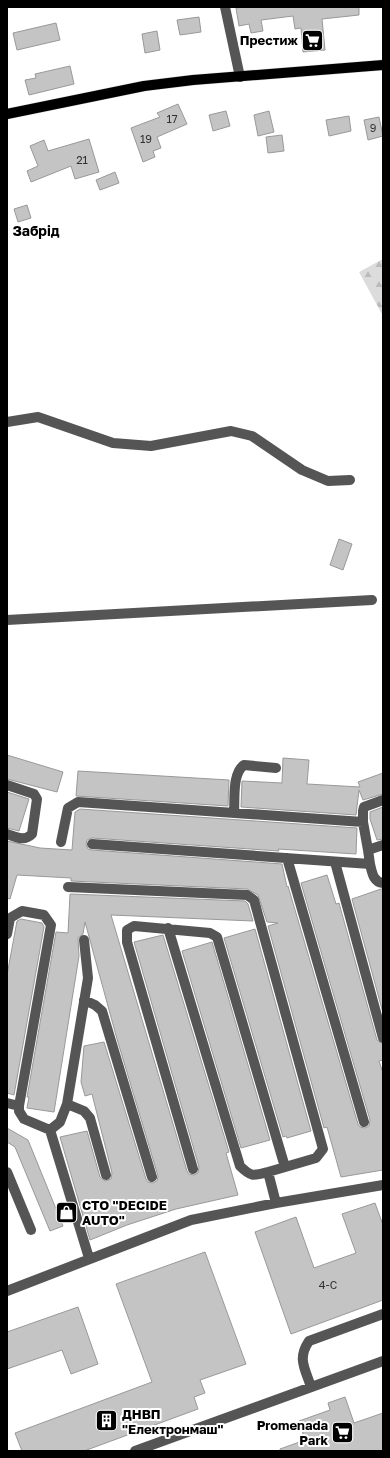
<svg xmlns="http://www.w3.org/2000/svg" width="390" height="1458" viewBox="0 0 390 1458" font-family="'Golos Text',sans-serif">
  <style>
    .forest { fill: url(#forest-firs) }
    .building { fill: #c4c4c4; stroke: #999 }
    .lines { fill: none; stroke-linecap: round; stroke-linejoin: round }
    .major-casing { stroke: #dbdbdb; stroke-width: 11 }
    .minor { stroke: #555; stroke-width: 10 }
    .major { stroke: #000; stroke-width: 10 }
    .labels { text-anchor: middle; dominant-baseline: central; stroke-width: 4; stroke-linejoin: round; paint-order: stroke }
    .number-label { font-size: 11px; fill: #313131 }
    .poi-label { font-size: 13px; font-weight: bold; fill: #000; stroke: #fff; text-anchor: end }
    .neighbourhood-label { font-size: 14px; font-weight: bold; fill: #000; stroke: #fff }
  </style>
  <defs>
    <pattern id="forest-firs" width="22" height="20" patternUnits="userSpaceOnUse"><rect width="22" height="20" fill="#dcdcdc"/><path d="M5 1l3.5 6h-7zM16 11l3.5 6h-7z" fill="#bbb"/></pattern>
  </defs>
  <rect width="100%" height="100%" fill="#fff"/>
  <path class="forest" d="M383,259v57l-24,-44z"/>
  <path class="building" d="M244,7h115v8l-37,4 3,31 -22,2 -2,-24 -6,1 -2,-13 -32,4 2,11 -12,2 -2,-9 -10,2 -3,-18z
    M199,17l2,15 -21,3 -3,-15z
    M56,23l4,17 -43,10 -4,-17z
    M157,31l3,19 -15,3 -3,-19z
    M70,66l4,18 -45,11 -4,-15 11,-2 -1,-4z
    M178,104l9,20 -30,13 4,11 -8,3 2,6 -12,5 -12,-34 29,-11 -3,-4z
    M226,111l4,15 -17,5 -4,-16z
    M269,111l5,21 -16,4 -4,-21z
    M349,116l2,15 -22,5 -3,-16z
    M379,117l4,19 -15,4 -4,-20z
    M282,135l2,16 -16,2 -2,-16z
    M89,139l10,33 -24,7 -4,-13 -40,16 -4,-11 11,-5 -8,-20 14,-6 4,11z
    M115,172l4,11 -19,7 -4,-10z
    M27,205l4,13 -13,4 -4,-13z
    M339,539l13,5 -9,26 -13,-5z
    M7,755l56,17 -6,20 -50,-13z
    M283,758l26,2 -2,24 53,3 -2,-5 25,-9v21l-20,6 -4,-10 -3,25 -115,-8 1,-26 40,2z
    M78,771l151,9 -1,26 -152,-10z
    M7,792l22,7 -10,32 -12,-3z
    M383,807v32l-6,1 -7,-21v-7z
    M80,809l277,19 -1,26 -78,-5 1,2 -187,-13 -5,2 -1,4 2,5 4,1 190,14 5,23 1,-1 70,238 2,3 5,1 4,-2 1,-6 -69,-237 26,-8 9,29 3,-1 38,137 6,4v16l-4,1 4,12v97l-42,7 -14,-50 -3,1 -56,-202 10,-3 -11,-1 -9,-27 -11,-6 -176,-8v-3l-54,-3 -7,24 -3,-1v-57l33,7 32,2 3,-38z
    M381,889h2v124l-31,-114z
    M70,894l175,7 3,3 5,17 -142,-6 76,256 2,3 5,1 4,-2 1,-6 -65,-225 29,-7 66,217 -3,1 12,42 -62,14 -49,16 -37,15 -30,-103 27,-6 13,46 5,4 6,-2 1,-6 -20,-79 -7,2 -4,-14 3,-36 20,-4 42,137 2,3 5,1 4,-2 1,-5 -41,-137 -32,-117 -2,12 -5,4 1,18 -25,156 -27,-4 2,-11h-2l29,-165 12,1z
    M21,919l21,4 2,4 -30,168 -7,-2v-118l10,-54z
    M255,929l56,202 -24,7 -1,-2 -3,1 -59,-199z
    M212,942l58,198 -29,8 -59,-197z
    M7,1128l21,12 35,86 -13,5 -35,-84 -8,-5z
    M375,1203l8,22v75l-92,34 -36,-102 41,-15 18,51 42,-15 -14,-39z
    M205,1252l41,112 -46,16 5,13 -11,4 4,12 -114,42h-62l-7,-18 137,-51 -36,-98z
    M78,1307l20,57 -27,10 -9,-24 -55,19v-37z
    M345,1397l9,26 29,-10v38h-103v-2l25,-9 -6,-19 31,-11 -2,-7z"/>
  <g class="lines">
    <defs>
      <path id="major" d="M7,114l137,-28 49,-6 190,-15"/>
    </defs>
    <use href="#major" class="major-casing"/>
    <path class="minor" d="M225,7l15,70
      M7,422l31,-5 75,26 38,3 80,-15 21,5 50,34 26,11 22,-1
      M7,620l365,-20
      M7,785l27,9 3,5 -5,35c-8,8 -16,3 -25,0
      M234,813c1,-13 -2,-40 10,-48l32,3
      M363,822v-11l1,-4 19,-7
      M61,842l7,-34 10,-6 285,20 5,28
      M92,844l278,20 -2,-14 15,-5
      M287,858l77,264
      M335,862l48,176
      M370,864c2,8 3,18 13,19
      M68,887l179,8 7,5 69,249 -7,9 -48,14 8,31
      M168,928l72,238c11,11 13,10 28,6
      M7,934l3,-16 12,-7 22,4 7,10 -32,181
      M84,1000l11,5 7,6 50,166
      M7,1103l12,3v5l5,8 26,11 39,128
      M67,1104l17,7 6,7 16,57
      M50,1130l10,-8 7,-18 21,-126 -4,-38
      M193,1169l-66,-227v-12l7,-4 76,7 7,4 68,230
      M7,1172l24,58
      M7,1291l184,-71 85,-17 107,-18
      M311,1387c-6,-19 -14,-28 -2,-46l74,-27
      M135,1451l248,-90"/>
    <use href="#major" class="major"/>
  </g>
  <defs>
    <symbol id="supermarket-square" viewBox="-11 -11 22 22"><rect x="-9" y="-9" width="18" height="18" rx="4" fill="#000" stroke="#fff"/><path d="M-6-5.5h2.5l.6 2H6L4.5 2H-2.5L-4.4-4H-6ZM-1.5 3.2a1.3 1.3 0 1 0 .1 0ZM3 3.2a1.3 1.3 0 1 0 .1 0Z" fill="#fff"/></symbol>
    <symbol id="shop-square" viewBox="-11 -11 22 22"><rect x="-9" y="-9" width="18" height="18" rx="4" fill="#000" stroke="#fff"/><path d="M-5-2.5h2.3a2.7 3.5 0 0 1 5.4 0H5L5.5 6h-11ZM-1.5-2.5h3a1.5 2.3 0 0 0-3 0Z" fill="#fff"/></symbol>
    <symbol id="building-square" viewBox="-11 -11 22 22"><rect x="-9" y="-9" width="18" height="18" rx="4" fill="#000" stroke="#fff"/><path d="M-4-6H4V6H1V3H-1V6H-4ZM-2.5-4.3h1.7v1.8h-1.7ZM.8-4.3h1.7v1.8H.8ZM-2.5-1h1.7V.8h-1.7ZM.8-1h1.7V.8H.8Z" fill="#fff"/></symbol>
  </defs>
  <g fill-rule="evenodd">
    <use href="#supermarket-square" x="300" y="28" width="25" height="25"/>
    <use href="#shop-square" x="54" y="1200" width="25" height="25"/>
    <use href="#building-square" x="94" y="1408" width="25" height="25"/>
    <use href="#supermarket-square" x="330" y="1420" width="25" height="25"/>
  </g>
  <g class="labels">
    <g class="number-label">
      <text x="172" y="118">17</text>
      <text x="373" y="127">9</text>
      <text x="146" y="138">19</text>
      <text x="82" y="159">21</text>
      <text x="328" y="1284">4-С</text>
    </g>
    <g class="poi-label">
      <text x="298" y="40">Престиж</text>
      <text x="82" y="1205" text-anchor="start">СТО "DECIDE<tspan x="82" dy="15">AUTO"</tspan></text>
      <text x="122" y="1414" text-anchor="start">ДНВП<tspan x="122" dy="15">"Електронмаш"</tspan></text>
      <text x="328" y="1425">Promenada<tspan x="328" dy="15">Park</tspan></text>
    </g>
    <g class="neighbourhood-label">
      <text x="36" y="230">Забрід</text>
    </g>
  </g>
  <rect width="390" height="1458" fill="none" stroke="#000000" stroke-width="16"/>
</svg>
